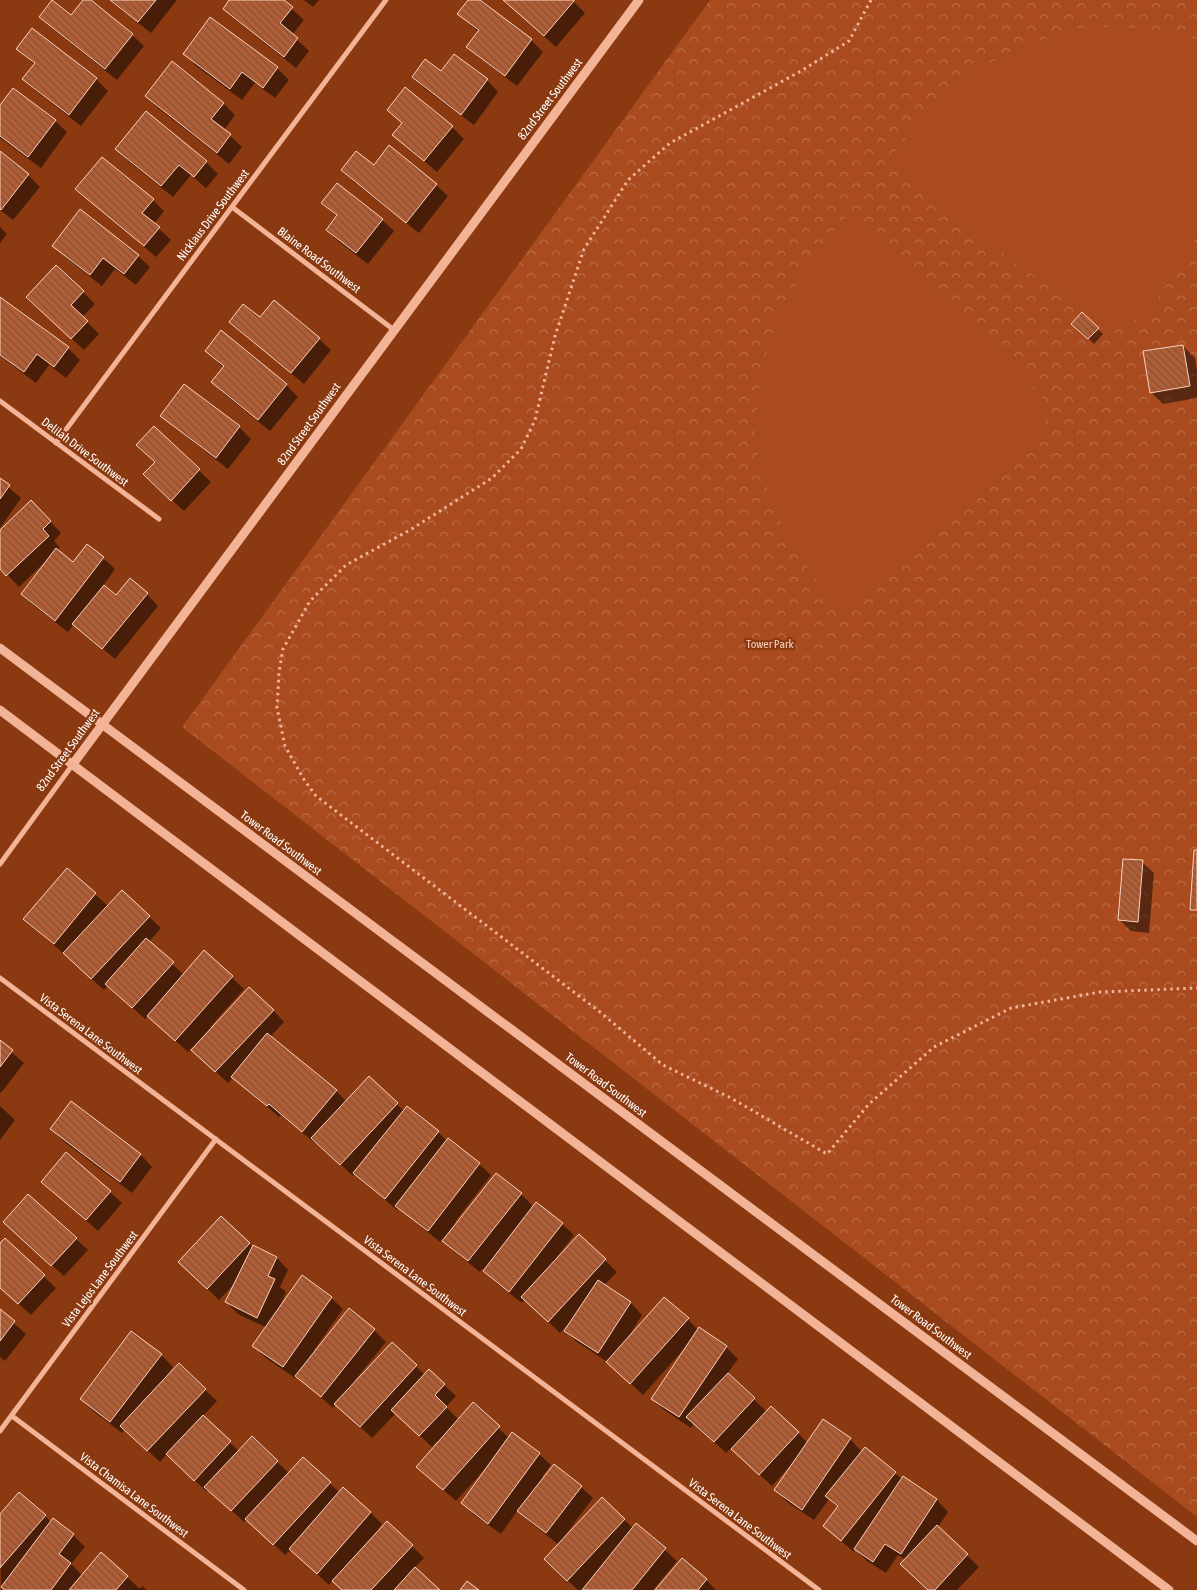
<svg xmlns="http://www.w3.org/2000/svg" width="1197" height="1590" viewBox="0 0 1197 1590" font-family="'Asap Condensed',sans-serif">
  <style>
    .park { fill: url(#park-crowns) }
    .pitch { fill: #a94a1f }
    .shadow { fill: #0007 }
    .building { fill: url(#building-back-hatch); stroke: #fdd1bd }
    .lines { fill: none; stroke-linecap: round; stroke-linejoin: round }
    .path { stroke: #f2b396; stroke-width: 3; stroke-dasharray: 2.5 4; stroke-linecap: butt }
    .minor { stroke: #f2b396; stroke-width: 5 }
    .tertiary { stroke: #f2b396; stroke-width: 9 }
    .labels { text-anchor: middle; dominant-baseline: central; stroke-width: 4.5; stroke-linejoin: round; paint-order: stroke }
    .street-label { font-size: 12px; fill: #fff; stroke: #8a3910 }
    .park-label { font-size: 12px; fill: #fdd1bd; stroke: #8a3910 }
  </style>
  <defs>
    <pattern id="park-crowns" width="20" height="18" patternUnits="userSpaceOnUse" patternTransform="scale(1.25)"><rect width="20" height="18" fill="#a94a1f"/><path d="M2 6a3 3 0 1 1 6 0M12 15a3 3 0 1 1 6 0" fill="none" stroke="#ba6e4c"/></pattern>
    <pattern id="building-back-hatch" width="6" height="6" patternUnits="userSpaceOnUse" patternTransform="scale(1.25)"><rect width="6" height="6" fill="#b25d34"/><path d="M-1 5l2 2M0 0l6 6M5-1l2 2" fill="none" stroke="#7f5440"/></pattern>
  </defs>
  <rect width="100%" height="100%" fill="#8a3910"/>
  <path class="park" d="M710,0h487v1517l-1015,-790z"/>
  <path class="pitch" d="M1126,27l71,12v196l-51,82 -40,10 -99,-71 -118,-96 36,-46 44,-40 50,-26 61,-20z
    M845,217l130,104 71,81 -1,36 -92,82 -112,92 -21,-26 -44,-71 -22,-73 7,-70 17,-57 33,-55z"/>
  <path class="shadow" d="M85,0h4l43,35 12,11 -27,34 -64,-51 -12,-12h31z
    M109,0h68l-26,33z
    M231,0h51l22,20 -12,15 17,16 -13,17 -60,-48 -12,-11z
    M304,0h15l-6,7z
    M470,0h8l53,40 12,12 -26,34 -37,-28 -12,-11 11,-15 -20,-18z
    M503,0h69l13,13 -29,34z
    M32,30l64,49 12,12 -27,35 -45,-35 -12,-12 11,-14 -17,-17z
    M185,54l92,14 12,12 -14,18 -20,-15 -13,17 -46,-34z
    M442,73l45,7 11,12 -24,33 -49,-36 -12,-12z
    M147,96l76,7 12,12 -11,15 18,17 -13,17 -71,-56z
    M0,108l55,13 12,11 -26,36 -41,-30z
    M388,110l64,17 12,12 -27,33 -43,-37 9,-11z
    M117,149l89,13 12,12 -12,14 -15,-13 -18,22 -45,-36z
    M0,153l28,22 12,12 -27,33 -13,-10z
    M374,166l62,19 12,11 -29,37 -65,-51 -12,-12z
    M77,189l76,11 11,11 -10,13 17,16 -15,17 -67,-57z
    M323,203l59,17 12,11 -26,33 -29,-22 -12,-12 10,-13z
    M0,227l7,7 -7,9z
    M53,245l85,11 12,11 -14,18 -21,-16 -13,17 -37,-29z
    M83,292l12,12 -13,13 17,17 -15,16 -45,-41z
    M0,298l68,50 12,12 -14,18 -17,-13 -13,18 -36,-27z
    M1082,314l21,20 -9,10 -21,-21z
    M260,319l59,20 12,11 -27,34 -62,-51 -11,-11z
    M1183,346l12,12 2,13v27l-34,6 -12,-12z
    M206,351l80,34 12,12 -28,34 -46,-37 -12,-12 12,-14z
    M162,415l77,12 12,12 -23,30 -54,-42z
    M154,428l57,54 -27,29 -27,-25z
    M0,480l21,18 -21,30z
    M43,514l18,19 -7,8 6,7 -3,3 16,12 30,-5 12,11 -12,17 13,11 31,-3 11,12 -43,53 -41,-35 -6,8 -34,-26 -12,-12 24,-31 -1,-1 -26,25 -19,-20v-36z
    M1142,862l12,11 -5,60 -18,-2 -12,-12z
    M67,869l41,37 14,-15 39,37 -12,14 35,33 20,-23 40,37 -34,38 2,1 61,-18 11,12 -14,15 66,54 11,11 22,-24 35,33 34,21 9,9 32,23 12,11 -36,47 2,1 64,-29 13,13 28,17 12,11 -17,22 1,1 22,-22 37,36 -13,13 27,18 11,12 -15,24 1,1 60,-21 10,11 28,17 12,12 -11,15 40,38 4,-5 37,36 42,-4 12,13 3,-3 37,30 1,-2 34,23 11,12 -10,15 41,40 -22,23h-28l-23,-30 -8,-5 -12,18 -19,-12 -12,-12 -1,3 -30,-26 15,-18 -10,-9 -15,21 -27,-18 -11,-12 16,-23 -2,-1 -18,20 -41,-38 -5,5 -32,-30 -3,5 -27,-18 -12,-12 32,-47 -1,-1 -40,45 -34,-32 -32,-21 -11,-11 4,-7 -1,-1 -9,10 -35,-34 -3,4 -26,-20 -14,-14 -2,3 -25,-20 -13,-13 -2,3 -31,-25 -10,-10 -2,3 -42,-36 -2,2 -37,-35 -1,2 -34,-28 -2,2 -46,-40 -5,6 -37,-35 -3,4 -40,-36 -3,3 -37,-34 -4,5 -79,-71z
    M0,1042l24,21 -23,30 -1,-1z
    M71,1103l70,52 11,12 -20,26 -69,-52 -12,-12z
    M0,1106l15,14 -15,20z
    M43,1182l67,10 12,11 -24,28z
    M221,1217l32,30 24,11 11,12 -8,17 6,5 -7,16 52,-10 12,11 -29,41 2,2 58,-22 12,12 -31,38 2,2 35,-39 33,32 19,10 12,11 -10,11 13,13 14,-16 36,34 30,16 12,11 -9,12 39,10 12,11 -30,40 1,1 38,-40 32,30 3,-4 40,36 -24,29h-75l-21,-19 2,-26 -28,-22 -13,-13 -17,24 -27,-19 -12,-12 24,-33 -1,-1 -29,32 -26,-23 9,-35 -2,-2 -5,6 -36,-34 -24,25 -36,-34 -3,4 -36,-32 -2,2 -29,-20 -12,-12 13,-18 -29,-14 -12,-12 9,-19 -16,17 -28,-27z
    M17,1234l59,5 12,11 -24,26z
    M5,1240l51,48 -25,27 -31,-28v-42z
    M0,1311l26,23 -21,27 -5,-4z
    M161,1355l12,12 -6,8 1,1 37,14 12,11 -15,16 37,34 13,-13 37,35 14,-14 37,34 4,-4 27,24 11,11 -4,6 1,1 8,-8 25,23 12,12 -10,10 24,22h-95l-10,-10 -4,5 -38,-35 -6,5 -38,-36 -3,3 -35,-33 -2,3 -40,-38 -7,8 -35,-33 -3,4 -29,-22 -12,-12z
    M0,1516h45l7,7 21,12 12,12 -14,17 12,12 44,1 13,12 2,-3 5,4h-142l-1,-2 -3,2z
    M682,1560l24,20 10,10h-59z"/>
  <path class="building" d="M52,0l19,15 12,-15h8l42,34 -28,35 -66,-52z
    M110,0h46l-18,22z
    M229,0h55l9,7 -13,16 18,15 -14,19 -61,-48z
    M468,0h12l52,39 -27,37 -39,-29 13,-17 -22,-16z
    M503,0h71v1l-30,35z
    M210,17l68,50 -15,21 -21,-16 -12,17 -47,-35z
    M32,28l65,50 -28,37 -47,-36 13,-16 -19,-14z
    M454,54l34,25 -27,36 -49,-38 13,-18 16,12z
    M172,61l52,42 -13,16 20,15 -14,19 -72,-57z
    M405,87l48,39 -29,35 -32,-26 10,-12 -15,-13z
    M13,88l43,32 -28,37 -28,-21v-31z
    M146,111l61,50 -13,16 -15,-12 -18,21 -46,-37z
    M389,145l48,39 -31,39 -65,-53 15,-19 18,14z
    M0,151l29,23 -28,36 -1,-1z
    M102,157l52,42 -12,14 18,14 -16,19 -69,-57z
    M337,183l46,36 -27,34 -30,-23 11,-15 -16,-12z
    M80,209l59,46 -15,19 -21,-16 -13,17 -38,-29z
    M56,265l28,26 -13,14 17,16 -17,18 -45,-42z
    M0,297l69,50 -15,20 -17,-13 -13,18 -24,-17z
    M274,300l46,38 -29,35 -62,-51 14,-18 17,13z
    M1082,312l17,16 -11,11 -17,-15z
    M221,330l66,54 -29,36 -47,-38 13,-16 -19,-15z
    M1183,345l7,41 -40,7 -7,-42z
    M184,384l56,42 -24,32 -56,-42z
    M154,426l46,43 -29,32 -28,-27 12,-12 -19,-17z
    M0,478l10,7 -10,14z
    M31,500l20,21 -8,8 6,7 -43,40 -6,-7v-39z
    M87,544l17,13 -49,64 -34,-27 35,-46 17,14z
    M130,578l18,15 -46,56 -30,-25 32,-39 12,10z
    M1194,850h3v60h-7z
    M1123,859l20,1 -5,62 -20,-2z
    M67,868l29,25 -42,51 -31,-25z
    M122,890l28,26 -59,63 -28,-26z
    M146,938l28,24 -42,46 -27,-24z
    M204,950l29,26 -58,65 -28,-25z
    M249,987l25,23 -59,62 -24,-22z
    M267,1033l70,57 -35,42 -33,-28 -2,2 -36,-29z
    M0,1040l13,10 -13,17z
    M369,1076l29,27 -58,62 -29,-27z
    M71,1101l70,53 -21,28 -70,-53z
    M407,1106l32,25 -54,68 -32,-26z
    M448,1138l32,25 -52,68 -33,-25z
    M66,1152l45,39 -25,29 -45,-38z
    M496,1173l26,20 -54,68 -26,-20z
    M28,1194l49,44 -26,28 -48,-44z
    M536,1202l27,21 -54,69 -26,-21z
    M221,1216l29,27 -43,46 -29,-27z
    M579,1234l27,25 -58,63 -27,-25z
    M5,1238l40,37 -27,29 -18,-16v-45z
    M253,1245l24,12 -9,19 7,3 -18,39 -32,-16z
    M302,1275l30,22 -49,70 -31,-21z
    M598,1280l33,22 -33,51 -34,-22z
    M664,1297l25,21 -59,66 -24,-22z
    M349,1308l26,21 -54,68 -26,-21z
    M0,1309l15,12 -15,20z
    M699,1327l28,19 -48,71 -28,-18z
    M131,1331l31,23 -52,68 -30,-23z
    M392,1342l25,23 -57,62 -26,-23z
    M179,1363l27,26 -59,62 -27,-25z
    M429,1369l16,15 -10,11 12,12 -28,29 -28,-26z
    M728,1373l27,25 -41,44 -28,-25z
    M473,1402l27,24 -57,64 -27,-23z
    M771,1406l28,26 -40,43 -28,-26z
    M203,1415l28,26 -37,40 -28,-27z
    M823,1419l28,19 -49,72 -28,-20z
    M512,1432l28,21 -52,71 -27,-21z
    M252,1436l26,25 -47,50 -27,-24z
    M865,1447l31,25 -55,69 -18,-15 15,-20 -13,-10z
    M303,1457l28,25 -58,63 -28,-26z
    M554,1464l28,22 -36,47 -29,-22z
    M903,1476l34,23 -36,55 -16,-10 -12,18 -19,-13z
    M343,1487l28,25 -54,62 -28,-25z
    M19,1492l27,23 -46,53v-54z
    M602,1497l23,22 -58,62 -23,-22z
    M53,1518l21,16 -15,20 12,9 -20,27h-46l-4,-3z
    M387,1521l26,24 -42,45h-29l-10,-9z
    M636,1523l30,25 -34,42h-50z
    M937,1525l31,29 -33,36h-7l-28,-26z
    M101,1552l27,24 -12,14h-47z
    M682,1558l25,21 -9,11h-43z
    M415,1567l25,23h-46z
    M467,1581l12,9h-19z"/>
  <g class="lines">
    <path class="path" d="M871,0l-22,41 -48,30 -131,72 -42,37 -44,69 -29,87 -20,84 -14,29 -29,29 -82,52 -64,35 -36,36 -27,48 -4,23 -2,36 8,38 18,32 13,18 284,216 63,53 68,33 96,56 42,-50 65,-57 77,-39 89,-16 97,-4"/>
    <path class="minor" d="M232,207l162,123
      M0,401l159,118
      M56,443l330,-443
      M0,864l73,-100
      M0,978l819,612
      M12,1416l232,174
      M0,1431l216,-292"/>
    <path class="tertiary" d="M0,648l1197,893
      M0,710l1169,880
      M73,764l566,-764"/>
  </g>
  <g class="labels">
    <g class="street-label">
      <text transform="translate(550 99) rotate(-53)">82nd Street Southwest</text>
      <text transform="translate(213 215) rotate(-53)">Nicklaus Drive Southwest</text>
      <text transform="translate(319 260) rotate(37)">Blaine Road Southwest</text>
      <text transform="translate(309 424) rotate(-54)">82nd Street Southwest</text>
      <text transform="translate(85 452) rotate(37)">Delilah Drive Southwest</text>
      <text transform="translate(68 750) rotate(-54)">82nd Street Southwest</text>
      <text transform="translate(281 843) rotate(37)">Tower Road Southwest</text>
      <text transform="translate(91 1034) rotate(37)">Vista Serena Lane Southwest</text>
      <text transform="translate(606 1085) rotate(37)">Tower Road Southwest</text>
      <text transform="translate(415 1276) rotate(37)">Vista Serena Lane Southwest</text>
      <text transform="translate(100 1279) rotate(-53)">Vista Lejos Lane Southwest</text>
      <text transform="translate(931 1327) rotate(37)">Tower Road Southwest</text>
      <text transform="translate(134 1495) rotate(37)">Vista Chamisa Lane Southwest</text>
      <text transform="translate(740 1519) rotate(37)">Vista Serena Lane Southwest</text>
    </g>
    <g class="park-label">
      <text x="770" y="644">Tower Park</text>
    </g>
  </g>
</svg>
